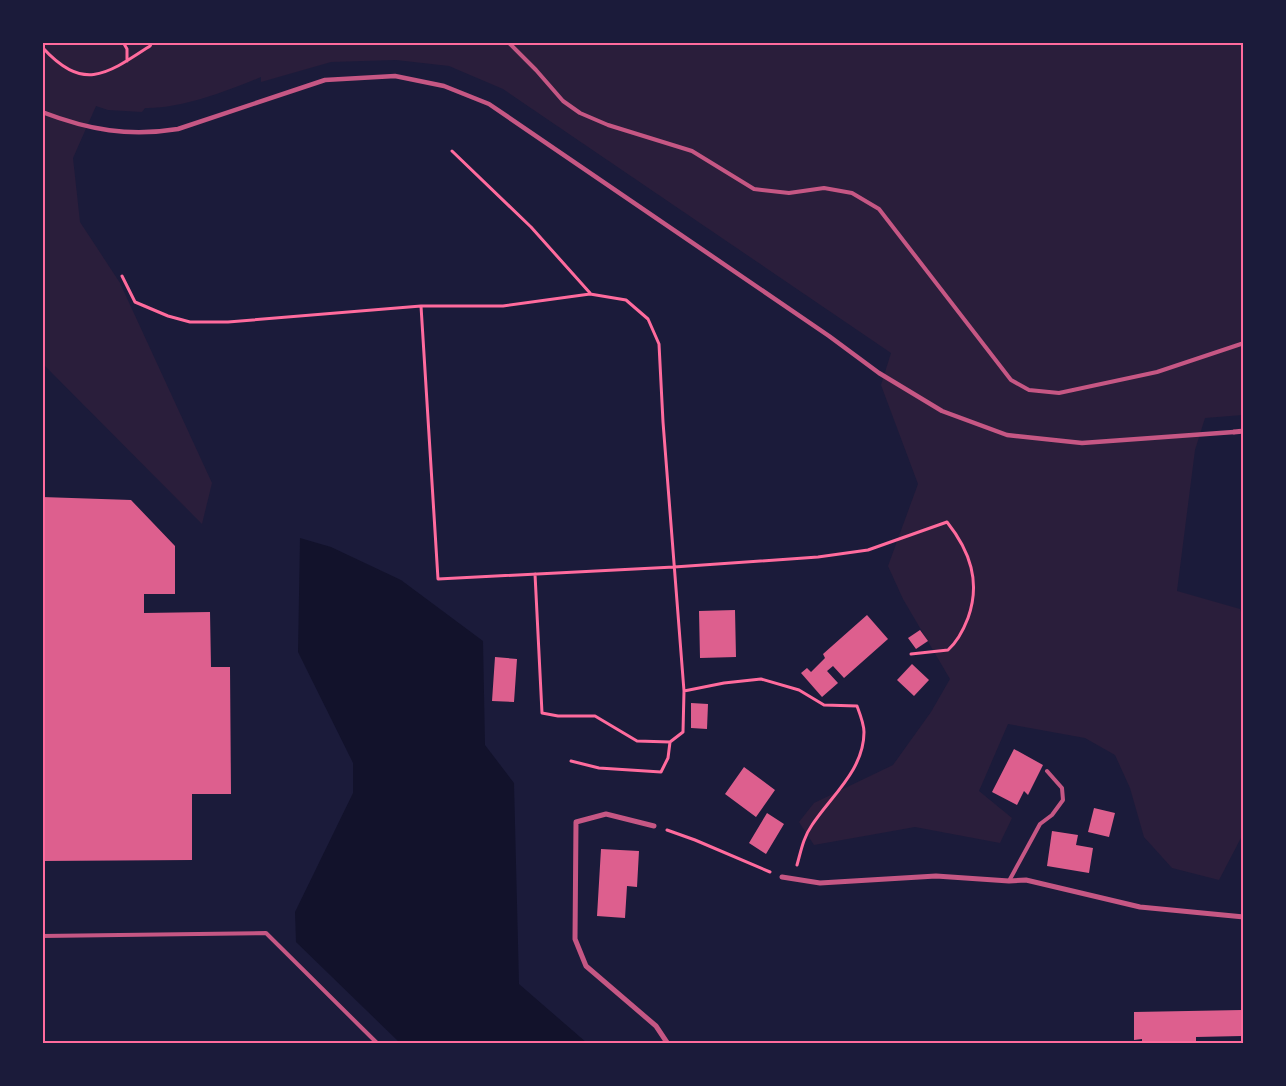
<svg xmlns="http://www.w3.org/2000/svg" width="1286" height="1086" viewBox="0 0 1286 1086" font-family="'Fira Sans',sans-serif">
  <style>
    .green { fill: #2a1e3b }
    .water { fill: #12122b }
    .building { fill: #dd5f8e }
    .lines { fill: none; stroke-linecap: round; stroke-linejoin: round }
    .path { stroke: #ff6b9d; stroke-width: 3 }
    .service { stroke: #c65784; stroke-width: 4 }
    .pedestrian { stroke: #c65784; stroke-width: 4.5 }
    .minor { stroke: #c65784; stroke-width: 5 }
    .neatline { fill: none; stroke: #ff6b9d; stroke-width: 2 }
  </style>
  <rect width="100%" height="100%" fill="#1b1b3a"/>
  <path class="green" d="M42,43h1201v372l-38,3 -10,32 -18,141 63,18 3,9v216l-24,46 -47,-12 -28,-31 -14,-49 -15,-33 -30,-17 -77,-14 -29,67 33,27 -12,25 -85,-16 -101,18 -15,-23 15,-19 79,-38 38,-53 19,-33 -47,-80 -15,-33 30,-82 -37,-99 10,-32 -388,-264 -54,-23 -53,-6 -65,2 -70,20v-5c-33,14 -81,32 -116,31l-3,4 -34,-2 -12,-4 -23,52 7,64 40,61 92,200 -10,41 -159,-160z"/>
  <path class="water" d="M300,538l31,9 70,33 82,61 2,104 29,38 5,201 68,59h-187l-104,-101 -1,-30 58,-119v-30l-55,-111z"/>
  <path class="building" d="M42,497l89,3 44,46v48h-31v19l66,-1 1,55h19l1,127h-39v66l-150,1z
    M735,610l1,47 -36,1 -1,-47z
    M867,615l21,24 -44,39 -11,-12 -6,5 11,12 -16,14 -21,-24 6,-5 4,4 14,-14 -2,-4z
    M920,630l8,11 -12,8 -8,-11z
    M495,657l22,2 -3,43 -22,-1z
    M912,664l17,16 -15,16 -17,-16z
    M691,703l17,1 -1,25 -16,-1z
    M1014,749l29,16 -15,30 -4,-4 -7,14 -25,-13z
    M744,767l31,23 -19,27 -31,-23z
    M1094,808l21,5 -6,24 -21,-5z
    M767,813l17,11 -18,30 -17,-11z
    M1052,831l26,4 -2,10 17,3 -4,25 -42,-7z
    M601,849l38,2 -2,36 -10,-1 -2,32 -28,-2z
    M1242,1010v26l-46,1v7h-54v-5l-8,1v-28z"/>
  <g class="lines">
    <path class="path" d="M123,42l4,7v12
      M42,47c41,45 64,28 108,-1l2,-4
      M452,151l79,76 59,66
      M122,276l13,26 33,14 22,6h38l193,-16h82l87,-12 36,6 22,19 11,25 4,78 21,269 -1,41 -13,10
      M421,306l17,273 236,-12 144,-10 50,-7 79,-28c23,29 34,60 21,96 -5,13 -10,23 -20,32l-37,4
      M535,574l7,139 16,3h37l42,25 33,1 -2,16 -7,14 -62,-4 -28,-7
      M684,691l40,-8 37,-4 38,11 25,15 33,1c3,8 7,18 7,26 0,38 -33,64 -52,93 -9,13 -11,26 -15,40
      M667,830l28,10 75,32"/>
    <path class="service" d="M508,42l28,28 27,31 17,12 28,12 84,26 62,38 35,4 35,-5 28,5 27,16 132,171 18,10 30,3 98,-21 87,-29
      M1009,881l31,-57 12,-9 11,-15 -1,-12 -15,-17
      M42,936l224,-3 112,111"/>
    <path class="pedestrian" d="M42,112c47,18 87,25 136,17l147,-49 70,-4 49,10 45,18 340,232 50,37 63,38 65,24 75,8 152,-11"/>
    <path class="minor" d="M1234,432l10,-1
      M654,826l-48,-12 -30,8 -1,117 11,27 70,60 12,18
      M782,877l38,6 116,-7 73,5 17,-1 114,27 104,10"/>
  </g>
  <rect width="1286" height="1086" fill="none" stroke="#1b1b3a" stroke-width="88"/>
  <rect x="44" y="44" width="1198" height="998" class="neatline"/>
</svg>
